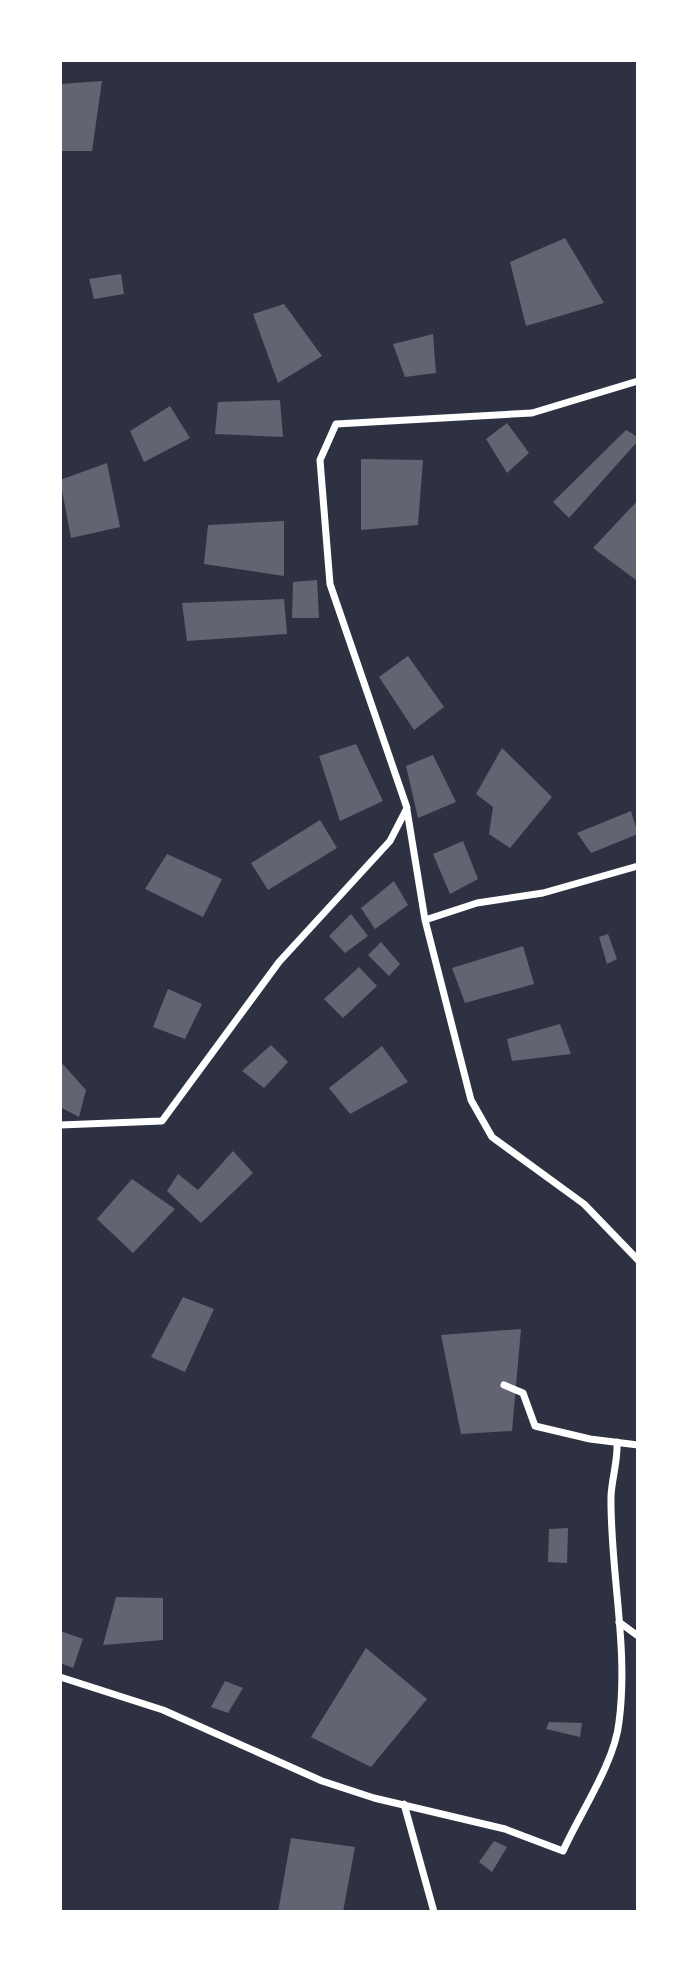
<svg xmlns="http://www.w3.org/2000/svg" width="698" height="1972" viewBox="0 0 698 1972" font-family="'DejaVu Sans',sans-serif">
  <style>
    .building { fill: #626471 }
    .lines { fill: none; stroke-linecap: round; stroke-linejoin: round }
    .minor { stroke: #fff; stroke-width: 7 }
  </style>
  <rect width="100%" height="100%" fill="#2d3142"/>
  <path class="building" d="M102,81l-10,70h-32v-67z
    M565,238l39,65 -78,23 -16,-64z
    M121,274l3,20 -30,5 -5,-20z
    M284,304l38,52 -44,27 -25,-69z
    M433,334l3,39 -31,4 -12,-33z
    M280,400l3,37 -68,-3 3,-32z
    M170,406l20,32 -46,24 -14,-31z
    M507,423l22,30 -22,20 -21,-34z
    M626,430l12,7v4l-69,77 -16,-16z
    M361,459l62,1 -5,65 -57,5z
    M107,463l13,64 -49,11 -11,-58z
    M638,500v78l-2,2 -43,-32z
    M284,521v55l-80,-12 4,-39z
    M317,580l2,38h-27l1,-36z
    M284,599l3,35 -100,7 -5,-38z
    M408,656l36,51 -30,23 -35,-53z
    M356,744l27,57 -43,20 -21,-65z
    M502,748l50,49 -42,51 -21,-14 4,-27 -17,-13z
    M433,755l23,47 -38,16 -12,-52z
    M631,811l7,23 -47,19 -14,-20z
    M320,820l17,28 -69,42 -17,-27z
    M463,841l15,38 -28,15 -17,-40z
    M167,854l55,25 -19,38 -58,-28z
    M394,881l14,24 -33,24 -14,-21z
    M351,914l17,22 -23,17 -16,-17z
    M608,934l9,25 -10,5 -8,-27z
    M381,942l19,22 -11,12 -21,-21z
    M523,946l11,38 -69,19 -13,-35z
    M359,967l18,19 -34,32 -19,-19z
    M168,989l34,15 -17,35 -32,-12z
    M560,1024l11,30 -59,7 -5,-22z
    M271,1045l17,17 -24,26 -22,-17z
    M382,1046l26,36 -58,32 -21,-26z
    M60,1061l26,29 -7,27 -19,-10z
    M233,1151l20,22 -52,50 -34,-32 11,-17 20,16z
    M132,1179l43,30 -42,44 -36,-34z
    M183,1297l31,12 -29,63 -34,-15z
    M521,1329l-9,102 -51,3 -20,-99z
    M568,1528l-1,35 -19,-1 1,-33z
    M116,1597l47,1v42l-60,5z
    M60,1631l23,8 -10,29 -13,-5z
    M366,1648l61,51 -56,68 -60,-30z
    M225,1681l18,7 -15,25 -17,-6z
    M549,1722l33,1 -2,14 -34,-8z
    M291,1838l64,9 -12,65h-65z
    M494,1841l13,6 -15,25 -13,-10z"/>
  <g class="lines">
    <path class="minor" d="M407,810l18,110 46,180 21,37 92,67 54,56
      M425,920l52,-17 66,-10 95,-27
      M60,1125l102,-4 117,-159 111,-121 17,-33 -77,-224 -10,-124 16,-36 196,-11 106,-32
      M504,1385l19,8 12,33 55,13 48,6
      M619,1622l19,14
      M60,1677l103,33 159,71 52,17 131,31 58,22c17,-38 52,-89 56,-129 10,-75 -9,-150 -8,-226 1,-19 7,-35 6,-54
      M404,1804l30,108"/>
  </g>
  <rect width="698" height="1972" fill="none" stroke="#ffffff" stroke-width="124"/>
</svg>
